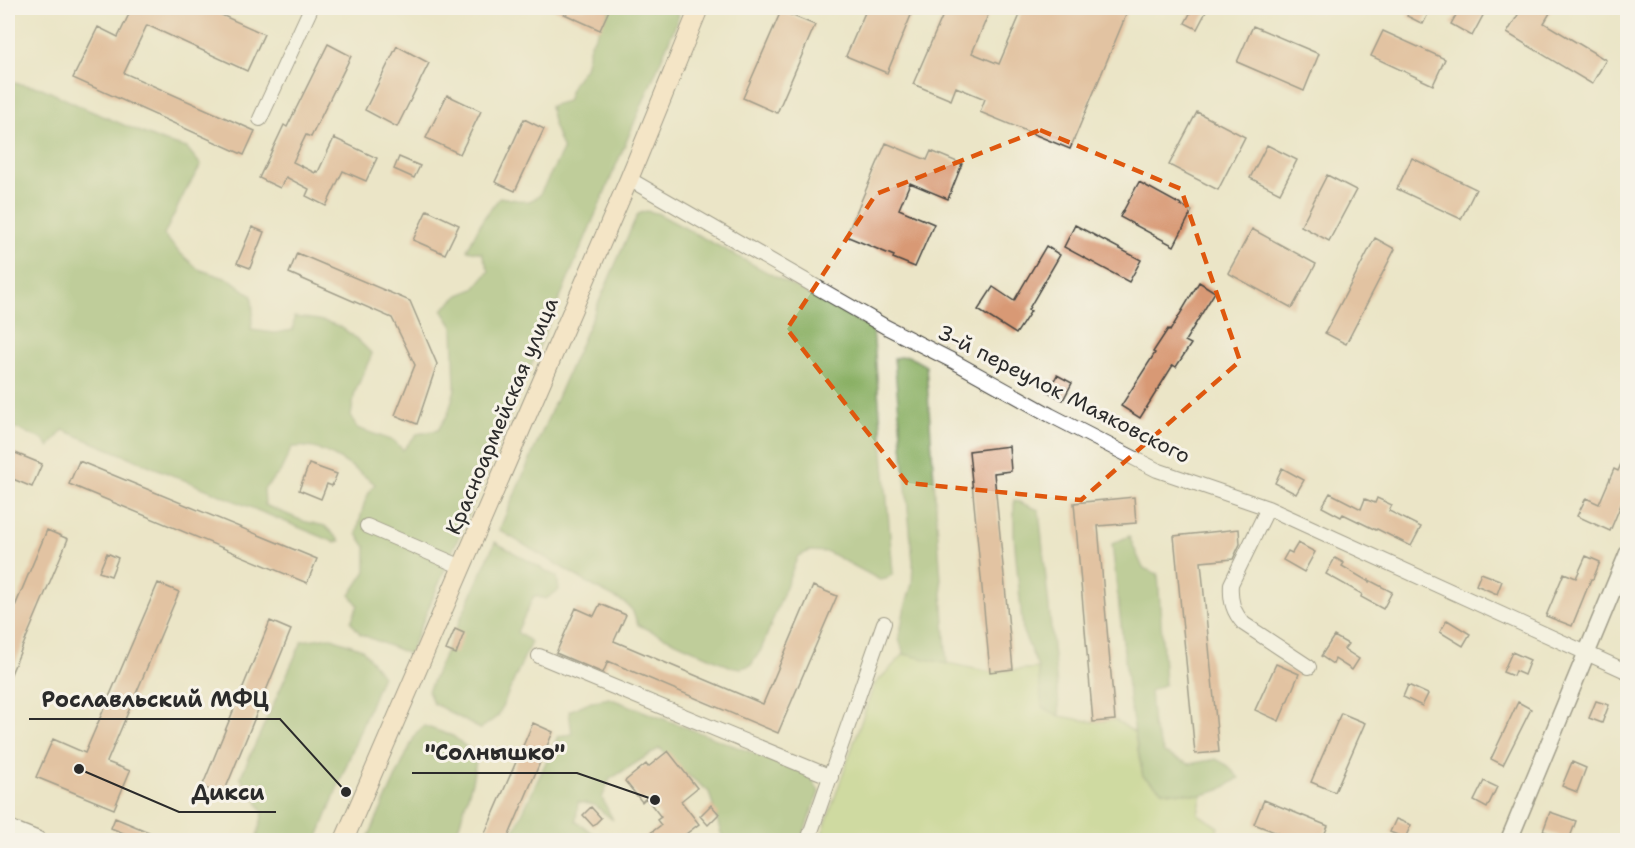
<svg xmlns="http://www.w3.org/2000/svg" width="1635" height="848" viewBox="0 0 1635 848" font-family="'Shantell Sans',sans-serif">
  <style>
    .green { fill: #aecc73; stroke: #6c7c4f; stroke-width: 1.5 }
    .forest { fill: #8ab065; stroke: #5a6e48; stroke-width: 1.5 }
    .building { fill: #d89975 }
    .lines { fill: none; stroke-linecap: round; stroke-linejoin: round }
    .minor-casing { stroke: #484742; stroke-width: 16 }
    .tertiary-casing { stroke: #484742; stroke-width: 19 }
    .secondary-casing { stroke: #484742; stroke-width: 20 }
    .minor { stroke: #fff; stroke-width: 14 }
    .tertiary { stroke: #fff; stroke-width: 16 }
    .secondary { stroke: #ffe4c6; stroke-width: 18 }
    .marked { fill: none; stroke: #df570e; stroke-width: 4.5; stroke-dasharray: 12 8; stroke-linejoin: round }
    .labels { text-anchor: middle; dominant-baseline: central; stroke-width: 6; stroke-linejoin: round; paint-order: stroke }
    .street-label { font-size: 21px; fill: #2b2b2b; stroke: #f7f3e8 }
    .leader { fill: none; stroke: #2b2b2b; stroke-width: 2 }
    .callout-dot { fill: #2b2b2b; stroke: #f7f3e8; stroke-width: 2 }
    .callout-label { font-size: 22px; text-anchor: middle; font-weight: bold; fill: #2b2b2b; stroke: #f7f3e8; stroke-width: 6; stroke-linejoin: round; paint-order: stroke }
  </style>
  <rect width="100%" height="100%" fill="#f7f3e8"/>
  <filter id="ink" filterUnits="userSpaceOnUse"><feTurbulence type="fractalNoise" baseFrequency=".0167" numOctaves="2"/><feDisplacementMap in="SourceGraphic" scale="12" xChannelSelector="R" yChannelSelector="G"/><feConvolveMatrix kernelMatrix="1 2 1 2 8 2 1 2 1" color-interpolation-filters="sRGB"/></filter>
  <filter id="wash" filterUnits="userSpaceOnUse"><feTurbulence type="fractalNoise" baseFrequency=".008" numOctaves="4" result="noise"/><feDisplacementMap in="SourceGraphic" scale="24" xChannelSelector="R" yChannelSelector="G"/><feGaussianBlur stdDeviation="1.35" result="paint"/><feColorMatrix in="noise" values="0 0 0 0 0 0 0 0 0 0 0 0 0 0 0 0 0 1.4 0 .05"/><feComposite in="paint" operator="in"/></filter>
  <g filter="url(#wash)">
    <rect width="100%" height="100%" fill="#ebe5c7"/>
    <path class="green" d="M904,654l86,18 48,-4 5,39 17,9 33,6 22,-2 19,12 9,44 20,15 39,4 -4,19 20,13 -3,13h-395l54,-155z"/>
    <path class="forest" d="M611,8h63l5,7 -5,14 -265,625 -49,-20 -9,-12 7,-17 -8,-10 16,-24v-24l-9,-13c4,-18 6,-36 18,-50 -18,-14 -45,-35 -68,-37 -5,-1 -10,0 -15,0l-12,25 -16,17 1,16 38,16 22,5 15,15 -6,1 -271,-112 -14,17 -5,-7 -36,-15v-343l34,6 44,21 76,32 25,7 14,17 -16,27 -21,43 14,16 20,18 33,11 21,16 1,17 -2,17 24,3 18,-3 1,-13c12,1 27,2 39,7 15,5 28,19 39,30l-17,38 -4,24 6,12 37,13 9,9 14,-16 21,-4 10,-16 7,-25 -2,-62 -11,-17 17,-15 15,-6 15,-18 -7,-18 -15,-3 16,-31 17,-22 28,5 11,-6 24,-46 -9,-23 -4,-21 17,-5 6,-18 12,-15 5,-23z
      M646,211l11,2 216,116 20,244 -7,6 -6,1 -52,-28 -18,-1 -12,5 -37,94 -10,15 -10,3 -12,-2 -91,-41 -6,-15 -7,-7 -27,-14 -99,-59 134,-306 5,-10z
      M908,356l18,10 21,298 -43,-10 -5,-15 5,-28 8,-27 1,-22 -19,-204z
      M1014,500l25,10 21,206 -18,-9 -4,-39 -15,-36 -9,-96z
      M1129,536l14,32 15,6 7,110 -15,7 3,35 11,27 25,11 27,-5 11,6 12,13 -19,12 -18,5 -39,-4 -20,-15 -13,-70 -18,-162z
      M495,542l62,35 2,13 -13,9 -12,-3 -17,36 14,10 -33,74 -18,13 -47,-26 -5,-12z
      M329,637l33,12 20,26 -65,165h-61l7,-27 -8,-15 -15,-20 62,-137z
      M609,698l191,73 12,7 7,14 -18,48h-78l-14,-48 -31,-25 -18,-19 -50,31 -8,19 11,22 -19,-15 -16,-3 -2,19 22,16 1,3h-89l48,-104 14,-2 -3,-23 18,-8z
      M424,726l29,10 24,20 -5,26 -15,50 -31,5 -2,3h-57l49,-107z"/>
    <g id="blocks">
      <path class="building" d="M132,8h74l58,26 -17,37 -100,-46 -23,48 131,58 -11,24 -171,-77 25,-51 20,10z
        M551,8h59l-10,22z
        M867,8h47l-27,65 -41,-17z
        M946,8h45l-19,45 27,11 24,-56h106l-59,141 -90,-37 5,-13 -29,-12 -5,13 -38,-16z
        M1193,8h15l-11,21 -12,-6z
        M1411,8h20l-8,16 -16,-8z
        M1460,8h27l-15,28 -21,-12z
        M1522,8h31l-9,15 62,37 -14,24 -85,-51z
        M781,11l34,14 -38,88 -34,-15z
        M1253,26l66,28 -15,37 -67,-29z
        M1383,31l62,28 -12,26 -62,-29z
        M328,44l23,12 -40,81 -5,-2 -13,27 22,11 1,-2 2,1 16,-34 43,20 -11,23 -23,-10 -17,35 -20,-10 3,-7 -23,-12 -6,11 -21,-10 25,-53 3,2z
        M397,46l32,17 -32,64 -32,-17z
        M447,95l34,16 -21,43 -34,-16z
        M1197,112l48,25 -27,53 -49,-25z
        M524,119l20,10 -29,62 -20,-9z
        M886,143l41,17 4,-9 31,13 -14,35 -38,-16 -11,26 35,15 -19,43 -22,-9 1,-2 -48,-20z
        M1267,145l30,15 -17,33 -30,-15z
        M399,157l21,9 -6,12 -20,-9z
        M1412,158l64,31 -15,30 -64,-30z
        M1327,175l29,15 -27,51 -28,-15z
        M1139,182l53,29 -18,35 -54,-29z
        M427,210l32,15 -14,29 -32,-14z
        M1075,225l66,35 -12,22 -65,-35z
        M252,227l12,5 -14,36 -13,-5z
        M1252,229l64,35 -24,44 -64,-35z
        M1375,238l20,11 -49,95 -21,-11z
        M1046,246l14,9 -32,55 3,1 -15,23 -38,-24 15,-23 21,14z
        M297,253l113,48 27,63 -20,60 -22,-9 20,-50 -23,-47 -103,-45z
        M1199,282l16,10 -30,49 6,3 -15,23 -3,-2 -33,53 -19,-12 34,-53 -2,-1 15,-23 2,2z
        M1057,375l15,8 -9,17 -15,-8z
        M1009,446l2,25 -17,2 19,196 -23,3 -21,-221z
        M8,450l34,14 -10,23 -24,-10z
        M1627,450l1,38 -18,43 -33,-15 9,-18 13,6 15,-35 4,2z
        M79,461l238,98 -10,24 -238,-99z
        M309,464l28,10 -5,12 -5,-2 -6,15 -22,-9z
        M1282,468l22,12 -8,14 -21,-11z
        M1330,493l31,16 4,-10 10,4 2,-5 15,7 -3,6 32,16 -10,19 -34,-17 -1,1 -33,-16 -2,3 -19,-10z
        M1134,497l2,26 -38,3 17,194 -22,2 -19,-219z
        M1239,529l1,15 -7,15 -32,3 18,190 -24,2 -21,-218z
        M47,530l21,9 -60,142v-58z
        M1298,543l17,9 -11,20 -21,-12 5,-9 4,2z
        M107,553l11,5 -7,18 -12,-4z
        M1586,556l14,6 -7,17h-2l-19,47 -26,-10 18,-43 12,5z
        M1335,558l9,5 -2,3 27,16v-2l23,12 -9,17 -22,-12 1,-3 -36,-20z
        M1481,573l21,8 -5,13 -21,-9z
        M158,583l21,9 -72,170 23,9 -16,38 -78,-32 17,-38 32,14z
        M813,586l24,10 -59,137 -170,-72 -5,12 -47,-20 20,-45 18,8 6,-12 26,11 -12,26 149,63z
        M1447,620l23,14 -7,12 -23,-14z
        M270,621l21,9 -68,165 -21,-8z
        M455,629l9,4 -8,21 -10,-4z
        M1334,636l14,8 -4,5 15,10 -7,11 -17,-11 -2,5 -12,-8z
        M1512,652l18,8 -6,15 -9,-4 -2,5 -10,-4z
        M1276,664l23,10 -20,47 -24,-11z
        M1408,685l20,9 -6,12 -19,-9z
        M1596,701l13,4 -7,18 -13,-5z
        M1518,702l13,7 -28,56 -12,-6z
        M1341,713l24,10 -30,69 -24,-10z
        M533,723l20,9 -46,108h-25z
        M668,751l29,37 -16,13 18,23 -21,16h-37l20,-15 -4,-5 4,-3 -15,-19 -4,4 -17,-21 21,-17 2,3z
        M1572,762l14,6 -9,24 -15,-6z
        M1484,781l13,6 -10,21 -13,-7z
        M1264,800l64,26 -6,14h-26l-42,-16z
        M711,805l8,9 -11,11 -8,-9z
        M591,807l10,11 -8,8 -10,-11z
        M1550,812l26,9 -7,19h-11l1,-4 -16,-5z
        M115,818l53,22h-27l-30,-12z
        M1396,819l15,6 -6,13 -15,-6z"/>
    </g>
  </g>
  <g filter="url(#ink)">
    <use href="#blocks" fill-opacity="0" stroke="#484742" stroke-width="1.5"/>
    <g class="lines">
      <defs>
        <path id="minor" d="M260,119l51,-111
          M629,179l257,148 67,34 97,54 107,55 111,38 360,164
          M1268,508l-37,76c-1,17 2,28 13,40l65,43
          M367,526l95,41
          M539,656l292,121
          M808,840l76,-217"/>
        <path id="tertiary" d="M8,828l30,12
          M1509,840l119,-287"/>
        <path id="secondary" d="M344,840l285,-661 70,-171"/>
      </defs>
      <use href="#minor" class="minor-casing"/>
      <use href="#tertiary" class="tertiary-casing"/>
      <use href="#secondary" class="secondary-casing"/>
      <use href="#minor" class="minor"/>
      <use href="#tertiary" class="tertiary"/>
      <use href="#secondary" class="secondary"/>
    </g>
  </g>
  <path d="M0 0H1635V848H0ZM1040,130l141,59 59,172 -159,139 -174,-17 -120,-154 89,-135z" fill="#ebe5c7" fill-opacity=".55" fill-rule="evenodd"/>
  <path class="marked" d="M1040,130l141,59 59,172 -159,139 -174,-17 -120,-154 89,-135z"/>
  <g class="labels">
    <g class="street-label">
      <text transform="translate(1064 394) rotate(27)">3-й переулок Маяковского</text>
      <text transform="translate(502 416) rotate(-67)">Красноармейская улица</text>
    </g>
  </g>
  <path class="leader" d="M346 792L280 719H29M655 800L577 773H412M79 769L179 812H276"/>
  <g class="callout-dot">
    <circle cx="346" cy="792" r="6"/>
    <circle cx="655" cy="800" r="6"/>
    <circle cx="79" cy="769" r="6"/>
  </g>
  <g class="callout-label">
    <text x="155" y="707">Рославльский МФЦ</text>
    <text x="495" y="760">"Солнышко"</text>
    <text x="228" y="800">Дикси</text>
  </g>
  <rect width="1635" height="848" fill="none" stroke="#f7f3e8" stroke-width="30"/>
</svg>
